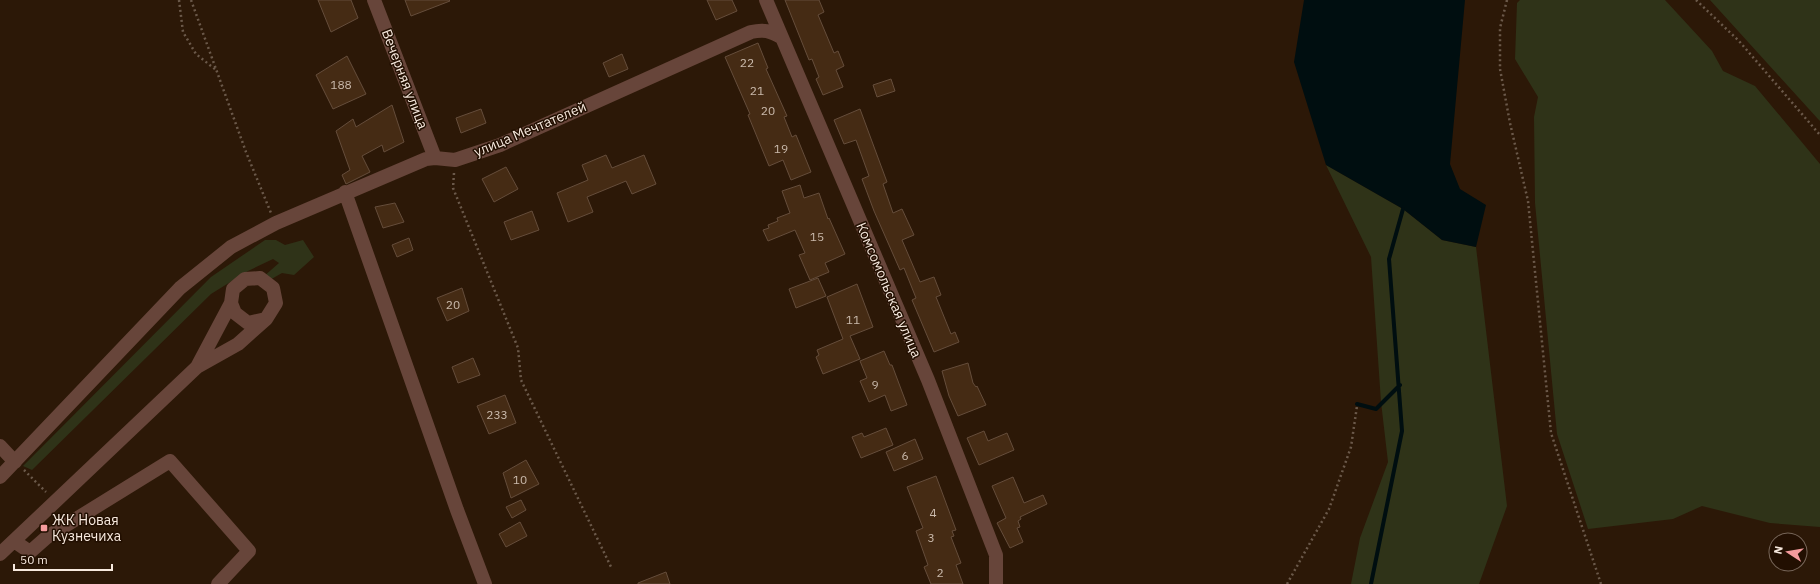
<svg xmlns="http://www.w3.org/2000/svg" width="1820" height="584" viewBox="0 0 1820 584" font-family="'IBM Plex Sans',sans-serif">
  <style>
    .green { fill: #2f3318 }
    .water { fill: #000e10 }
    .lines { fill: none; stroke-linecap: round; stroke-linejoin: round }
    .stream { stroke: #000e10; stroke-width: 4 }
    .building { fill: #452b14; stroke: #654d3b }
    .path { stroke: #6b594a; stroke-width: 2.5; stroke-dasharray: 2 3; stroke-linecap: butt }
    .minor { stroke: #67453a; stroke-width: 14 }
    .poi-dot { fill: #f59b9d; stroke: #220f01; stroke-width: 1.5 }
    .labels { text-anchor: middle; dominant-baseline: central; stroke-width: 3; stroke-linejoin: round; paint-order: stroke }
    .number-label { font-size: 12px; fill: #cabaac }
    .street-label { font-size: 14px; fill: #f7e9de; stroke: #220f01 }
    .poi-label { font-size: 14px; fill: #f7e9de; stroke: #220f01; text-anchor: start }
  </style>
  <rect width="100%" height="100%" fill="#2c1807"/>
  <path class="green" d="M1520,0h145l47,51 11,20 32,15 65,78v363l-50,-4 -68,-17 -29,13 -85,10 -31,-95 -22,-231 -1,-86 4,-20 -23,-38 2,-56z
    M1710,0h110v121l-2,-2z
    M1326,165l77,44 39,31 34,7 31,259 -28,78h-128l9,-46 28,-76 -7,-60 -10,-145z
    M265,240h11l9,5 18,-5 11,17 -20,18 -12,-2 -14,8 -5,-4 16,-14 -6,-4 -25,12 -37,23 -179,176 -9,-4 188,-189z"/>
  <path class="water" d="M1304,0h161l-15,164 10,25 26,16 -10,42 -34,-7 -39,-31 -77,-44 -32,-103z"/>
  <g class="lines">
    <path class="stream" d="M1357,404l19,5 24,-24
      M1371,584l31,-153 -13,-172 14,-50"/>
  </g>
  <path class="building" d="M318,0h33l7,18 -27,14z
    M405,0h44l1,1 -39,15z
    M707,0h25l5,11 -21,9z
    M785,0h34l5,12 -6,3 16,38 4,-2 6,15 -8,4 7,17 -20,8 -7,-16 3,-2 -7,-18 -3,1z
    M758,43l10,25 -2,1 21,47 -3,1 8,20 4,-2 15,37 -20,8 -8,-20 -14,6 -21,-51 2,-1 -25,-57z
    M622,54l6,15 -19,8 -6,-14z
    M347,56l19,38 -33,15 -17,-34z
    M891,79l4,12 -18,6 -4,-12z
    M392,105l12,37 -20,10 -2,-7 -20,11 8,16 -24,12 -4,-9 8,-5 -14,-39 17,-12 3,8z
    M481,109l5,14 -25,10 -5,-15z
    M860,109l27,73 -4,2 10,29 9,-4 12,26 -12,5 18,42 14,-5 7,18 -5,2 15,37 4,-2 4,10 -25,10 -22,-52 4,-2 -12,-30 -4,2 -26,-59 -12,-32 7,-3 -13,-36 -12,4 -10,-24z
    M606,155l6,13 32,-13 12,29 -24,10 -6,-13 -39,16 6,15 -25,10 -11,-29 31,-13 -6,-15z
    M506,167l12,22 -24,13 -12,-23z
    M800,185l4,13 15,-5 9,26 1,-1 16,36 -20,9 4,9 -19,8 -11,-25 6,-2 -10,-23 -27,11 -5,-11 6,-2 -1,-3 10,-4 -1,-3 13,-5 -8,-22z
    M395,203l9,19 -21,6 -8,-21z
    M532,211l7,19 -28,10 -7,-18z
    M409,238l4,12 -16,7 -5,-12z
    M818,278l8,18 -30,12 -7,-19z
    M857,284l16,43 -23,9 10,23 -37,15 -7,-17 3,-2 -2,-5 26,-11 -16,-42z
    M462,288l7,23 -22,10 -10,-23z
    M884,351l6,14h2l15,40 -16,6 -6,-16 -16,7 -9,-21 7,-3 -7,-17z
    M473,358l7,17 -22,8 -6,-16z
    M968,363l5,20 3,4 1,-1 9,19 -28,11 -9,-20 -7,-25z
    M505,395l11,28 -27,11 -12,-28z
    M886,428l7,17 -32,13 -9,-21 10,-4 2,4z
    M984,431l4,10 19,-8 7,17 -35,15 -12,-27z
    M915,439l8,20 -29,12 -8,-19z
    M526,460l13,24 -28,14 -8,-25z
    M936,476l20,54 -4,1 2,5 -3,1 10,26 -5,2 7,19h-32l-7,-17 4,-2 -12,-34 7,-3 -16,-41z
    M1013,477l11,26 19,-8 4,9 -27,13 1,2 -3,2 2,6 -3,1 6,14 -13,6 -13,-25 9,-5 -14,-32z
    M521,500l5,10 -14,8 -6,-11z
    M520,522l7,14 -21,11 -7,-13z
    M666,572l4,12h-32v-1z"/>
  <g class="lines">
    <path class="path" d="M179,0l4,32 13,22 20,16
      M191,0l55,152 25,61
      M1507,0l-7,28v41l10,54 18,78 23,232 50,151
      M1696,0l43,41 81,94
      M454,173l-1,15 65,160 3,32 91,189
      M24,470l22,22
      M1287,584l42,-75 22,-62 6,-41"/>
    <path class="minor" d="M374,0l61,158
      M766,0l162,380 68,175v29
      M345,192l112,318 28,74
      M231,303l4,10 13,10 18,-4
      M0,446l15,16
      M0,477l180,-189 51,-41 45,-24 150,-64 9,-1 20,2 45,-15 251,-113c13,-3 19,-1 30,5
      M14,541l16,11 17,-15 123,-76 79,90 -31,33
      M0,554l197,-187 41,-23 28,-25 10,-16 -3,-15 -13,-10 -15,1 -12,10 -2,14 -34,64"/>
  </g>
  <rect class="poi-dot" x="40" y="524" width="8" height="8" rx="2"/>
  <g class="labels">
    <g class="number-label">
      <text x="747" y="62">22</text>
      <text x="341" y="84">188</text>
      <text x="757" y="90">21</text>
      <text x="768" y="110">20</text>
      <text x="781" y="148">19</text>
      <text x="817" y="236">15</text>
      <text x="453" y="304">20</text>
      <text x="853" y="319">11</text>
      <text x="875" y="384">9</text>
      <text x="497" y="414">233</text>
      <text x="905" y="455">6</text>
      <text x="520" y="479">10</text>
      <text x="933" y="512">4</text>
      <text x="931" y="537">3</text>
      <text x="940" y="572">2</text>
    </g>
    <g class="street-label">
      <text transform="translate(405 79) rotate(69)">Вечерняя улица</text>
      <text transform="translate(530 129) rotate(-23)">улица Мечтателей</text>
      <text transform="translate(889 290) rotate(67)">Комсомольская улица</text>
    </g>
    <g class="poi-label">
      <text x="52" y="520">ЖК Новая<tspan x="52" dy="16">Кузнечиха</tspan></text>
    </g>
  </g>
  <g transform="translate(1788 552) rotate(282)"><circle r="19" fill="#220f01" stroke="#776659"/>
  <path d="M0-3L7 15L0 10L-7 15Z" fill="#f59b9d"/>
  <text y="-6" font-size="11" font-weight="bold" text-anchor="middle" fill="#f7e9de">N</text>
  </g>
  <path d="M14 564v6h98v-6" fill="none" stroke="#f7e9de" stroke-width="2"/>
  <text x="20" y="564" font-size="12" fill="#f7e9de" stroke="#220f01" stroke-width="3" paint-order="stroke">50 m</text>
</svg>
